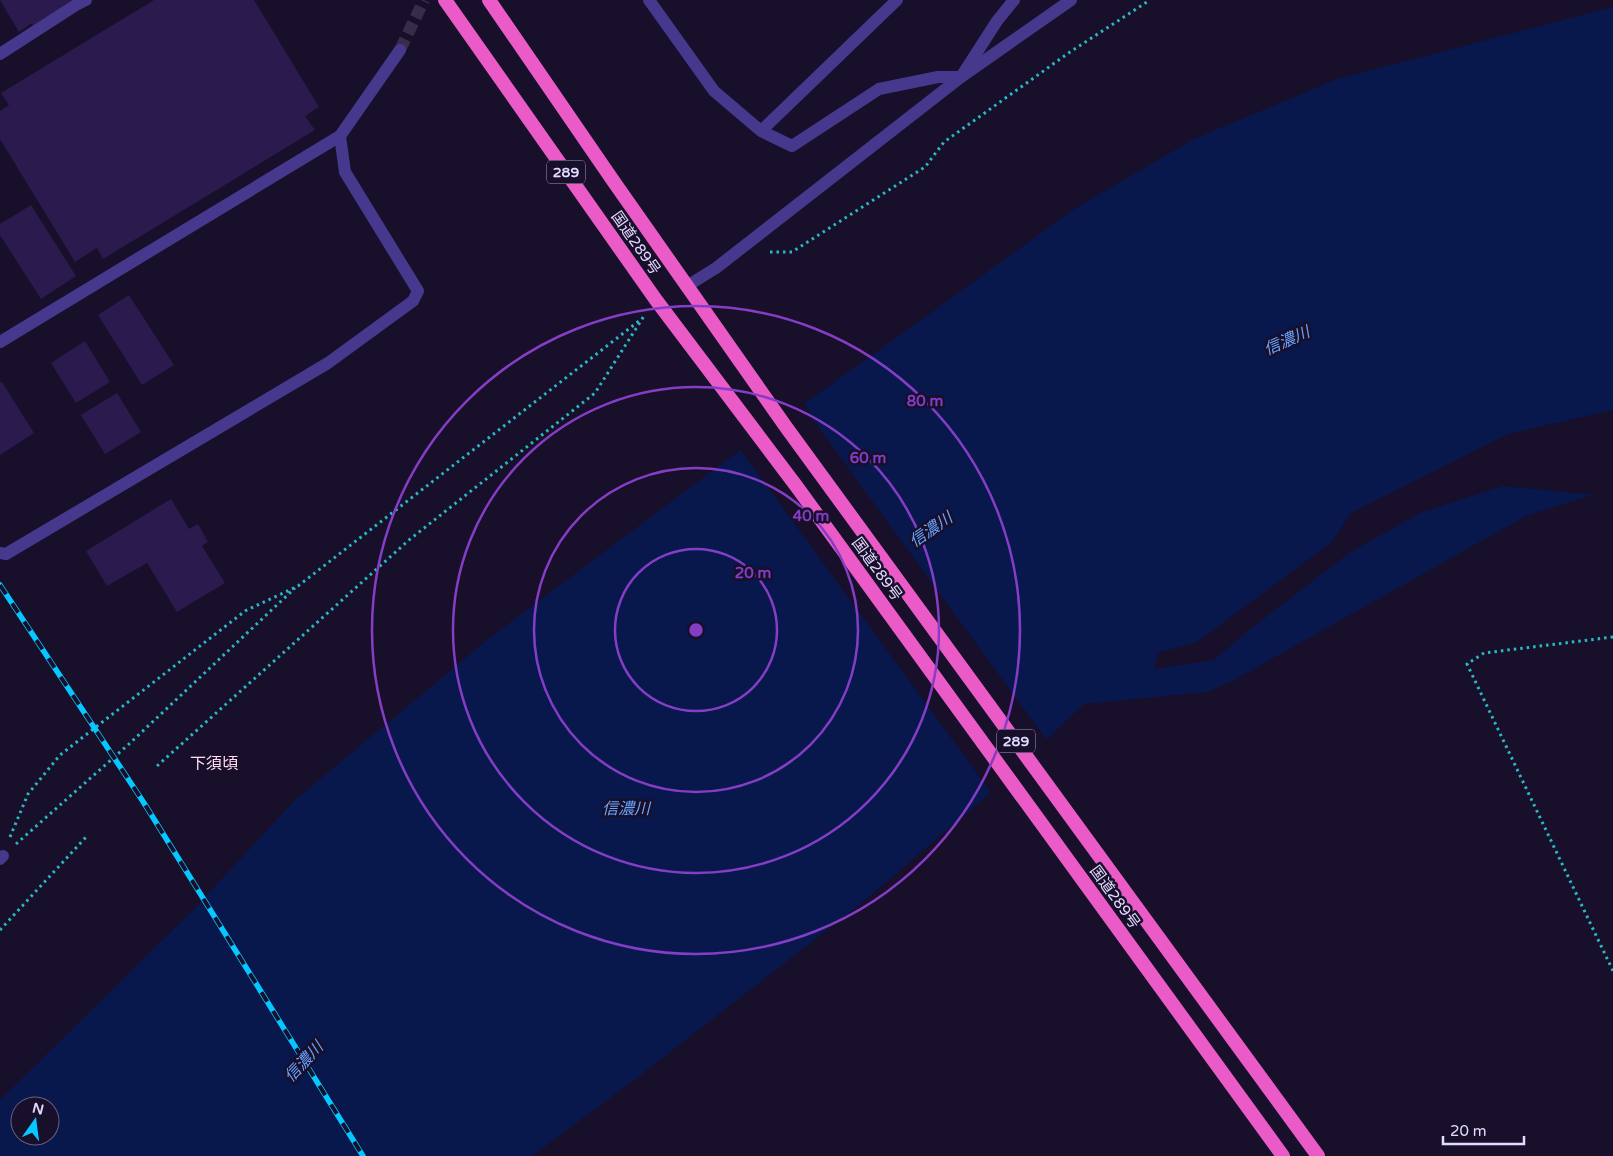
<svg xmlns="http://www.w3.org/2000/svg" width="1613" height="1156" viewBox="0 0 1613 1156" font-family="'Varela Round','Noto Sans JP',sans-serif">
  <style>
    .water { fill: #08184c; fill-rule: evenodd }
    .pier { fill: #180f2b }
    .building { fill: #2b1a4d }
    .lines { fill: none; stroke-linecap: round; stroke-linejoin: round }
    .minor-tunnel { stroke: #362d4b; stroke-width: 12; stroke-dasharray: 12 6; stroke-linecap: butt }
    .path { stroke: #2ab9c3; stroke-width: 3; stroke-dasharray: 2.5 4; stroke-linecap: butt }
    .minor { stroke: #46388c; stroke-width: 12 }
    .tertiary { stroke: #46388c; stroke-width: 12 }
    .trunk { stroke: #eb5bc8; stroke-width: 14 }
    .rail-casing { stroke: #06c7ff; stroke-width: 5.5 }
    .rail { stroke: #180f2b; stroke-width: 4; stroke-dasharray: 11; stroke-linecap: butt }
    .ring { fill: none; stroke: #853dc5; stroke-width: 2.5 }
    .labels { text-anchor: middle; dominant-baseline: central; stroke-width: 5; stroke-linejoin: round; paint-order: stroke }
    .shield { fill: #180f2b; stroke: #a59dbf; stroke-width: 1 }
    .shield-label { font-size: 14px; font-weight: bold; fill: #e2daff }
    .street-label { font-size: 15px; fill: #e2daff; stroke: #180f2b }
    .water-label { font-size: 16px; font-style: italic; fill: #68a6ff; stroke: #180f2b }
    .neighbourhood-label { font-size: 16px; fill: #ffdcee; stroke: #180f2b }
    .centre { fill: #853dc5; stroke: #180f2b; stroke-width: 2.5 }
    .ring-label { font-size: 15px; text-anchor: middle; font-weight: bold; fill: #853dc5; stroke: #180f2b; stroke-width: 5; stroke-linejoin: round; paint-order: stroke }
  </style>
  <rect width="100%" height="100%" fill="#180f2b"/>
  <path class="water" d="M1613,7v403l-105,24 -157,79 -19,29 -135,100 -40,11 -2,16 59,-9 40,-34 95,-73 71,-40 83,-27 90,9 -65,20 -294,165 -27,12 -123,12 -103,97 -117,100 -226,176 -106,79h-532v-56l191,-188 104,-112 197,-164 240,-180 344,-248 116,-68 145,-61zM20,1106h30v30h-30z"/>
  <path class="pier" d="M804,402l10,19 234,321 -56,52 -253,-346z"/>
  <path class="building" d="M0,0h80l-47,26 -1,-3 -13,9z
    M154,0h100l65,107 -14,9 10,14 -212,129 -6,-11 -22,14 -75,-123v-28l9,-6 -8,-12z
    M31,205l45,71 -35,23 -41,-64v-11z
    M129,295l45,70 -32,20 -44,-70z
    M85,341l25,41 -34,21 -25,-40z
    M2,382l32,51 -34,22v-72z
    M117,393l24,39 -36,22 -24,-39z
    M171,499l18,30 9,-5 10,18 -6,4 23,37 -48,29 -30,-49 -40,23 -21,-35z"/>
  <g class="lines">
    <path class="minor-tunnel" d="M400,50l24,-50"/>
    <path class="path" d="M770,252h22l133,-85 19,-25 126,-90 80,-52
      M1613,637l-129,16 -17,11 146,307
      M157,766l252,-226 186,-147 49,-77
      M10,837l18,-43 32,-39 185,-144 53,-25 341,-265
      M16,844l113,-100 166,-156
      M0,930l87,-94"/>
    <path class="minor" d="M649,0l65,91 47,40 31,15 87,-57 59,-12h23l36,-56 17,-21
      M0,54l76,-49 10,-5
      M761,131l136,-131
      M0,342l340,-206
      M0,553l6,1 322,-191 85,-62 5,-10 -73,-119 -5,-36 60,-86
      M0,859l3,-3"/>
    <path class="tertiary" d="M687,286l29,-18 245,-191 110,-77"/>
    <path class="trunk" d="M445,0l211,300 141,187 486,669
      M489,0l125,182 172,245 532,729"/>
    <defs>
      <path id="rail" d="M0,585l144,218 219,353"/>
    </defs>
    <use href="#rail" class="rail-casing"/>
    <use href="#rail" class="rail"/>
  </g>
  <g class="ring">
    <circle cx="696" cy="630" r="81"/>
    <circle cx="696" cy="630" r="162"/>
    <circle cx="696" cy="630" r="243"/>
    <circle cx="696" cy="630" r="324"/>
  </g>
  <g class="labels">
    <g class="shield">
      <rect x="547" y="160.5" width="38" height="23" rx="4"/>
      <rect x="997" y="729.5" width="38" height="23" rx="4"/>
    </g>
    <g class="shield-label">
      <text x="566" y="172">289</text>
      <text x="1016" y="741">289</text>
    </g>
    <g class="street-label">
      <text transform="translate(636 243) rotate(55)">国道289号</text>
      <text transform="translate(877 569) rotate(54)">国道289号</text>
      <text transform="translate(1115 897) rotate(54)">国道289号</text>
    </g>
    <g class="water-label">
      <text transform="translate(1287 341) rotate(-24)">信濃川</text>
      <text transform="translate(931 530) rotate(-35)">信濃川</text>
      <text x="626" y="809">信濃川</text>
      <text transform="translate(304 1062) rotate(-47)">信濃川</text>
    </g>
    <g class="neighbourhood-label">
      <text x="214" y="764">下須頃</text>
    </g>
  </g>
  <circle cx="696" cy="630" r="8" class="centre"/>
  <g class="ring-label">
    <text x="925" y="406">80 m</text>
    <text x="868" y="463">60 m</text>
    <text x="811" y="521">40 m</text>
    <text x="753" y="578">20 m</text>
  </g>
  <g transform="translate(35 1121) rotate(14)"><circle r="24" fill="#180f2b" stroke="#696080"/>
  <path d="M0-4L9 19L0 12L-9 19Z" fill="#06c7ff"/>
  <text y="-8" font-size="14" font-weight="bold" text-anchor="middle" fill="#e2daff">N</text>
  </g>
  <path d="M1443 1136v8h81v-8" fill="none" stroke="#e2daff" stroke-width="2.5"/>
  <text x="1450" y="1136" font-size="15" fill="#e2daff" stroke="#180f2b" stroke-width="4" paint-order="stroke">20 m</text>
</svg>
